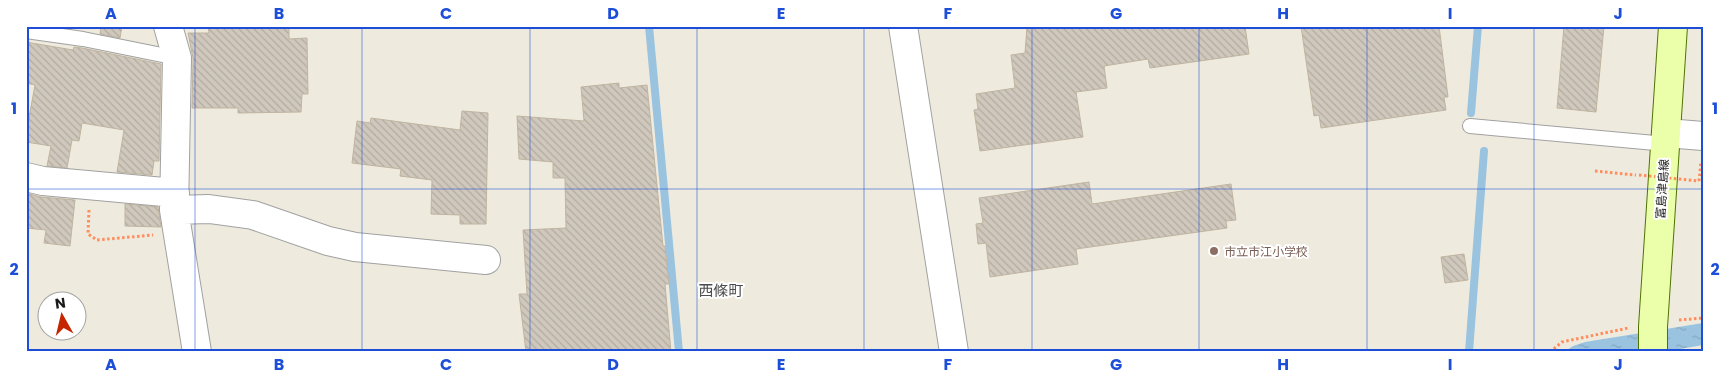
<svg xmlns="http://www.w3.org/2000/svg" width="1729" height="378" viewBox="0 0 1729 378" font-family="Poppins,'Noto Sans JP',sans-serif">
  <style>
    .water { fill: url(#water-ripples) }
    .lines { fill: none; stroke-linecap: round; stroke-linejoin: round }
    .stream { stroke: #9ac3e0; stroke-width: 8 }
    .building { fill: url(#building-back-hatch); stroke: #c0b4a0 }
    .service-casing { stroke: #a1a1a1; stroke-width: 16 }
    .minor-casing { stroke: #a1a1a1; stroke-width: 30 }
    .secondary-casing { stroke: #507300; stroke-width: 30 }
    .path { stroke: #ff8d5e; stroke-width: 3; stroke-dasharray: 2.5 2.5; stroke-linecap: butt }
    .service { stroke: #fff; stroke-width: 14 }
    .minor { stroke: #fff; stroke-width: 28 }
    .secondary { stroke: #ebffab; stroke-width: 28 }
    .path-bridge { stroke: #ff8d5e; stroke-width: 3; stroke-dasharray: 2.5 2.5; stroke-linecap: butt }
    .grid { fill: none; stroke: #1d4ed8; stroke-width: 1; stroke-opacity: 0.55 }
    .education-dot { fill: #8d6e63; stroke: #fff; stroke-width: 2 }
    .labels { text-anchor: middle; dominant-baseline: central; stroke-width: 4; stroke-linejoin: round; paint-order: stroke }
    .street-label { font-size: 12px; fill: #1a1a1a; stroke: #fff }
    .education-label { font-size: 12px; fill: #785e54; stroke: #fff; text-anchor: start }
    .quarter-label { font-size: 15px; fill: #4d4d4d; stroke: #fff }
    .neatline { fill: none; stroke: #1d4ed8; stroke-width: 2 }
    .grid-label { font-size: 16px; text-anchor: middle; font-weight: bold; fill: #1d4ed8 }
  </style>
  <defs>
    <pattern id="water-ripples" width="26" height="14" patternUnits="userSpaceOnUse" patternTransform="scale(1.25)"><rect width="26" height="14" fill="#9ac3e0"/><path d="M2 4q2-2 4 0t4 0M15 11q2-2 4 0t4 0" fill="none" stroke="#84a7c0"/></pattern>
    <pattern id="building-back-hatch" width="6" height="6" patternUnits="userSpaceOnUse" patternTransform="scale(1.25)"><rect width="6" height="6" fill="#d0c8bc"/><path d="M-1 5l2 2M0 0l6 6M5-1l2 2" fill="none" stroke="#b2aba1"/></pattern>
  </defs>
  <rect width="100%" height="100%" fill="#eeebde"/>
  <path class="water" d="M1703,323v22l-40,7h-99l9,-6 12,-4z"/>
  <g class="lines">
    <path class="stream" d="M649,26l30,326
      M1471,113l7,-87
      M1469,352l15,-201"/>
  </g>
  <path class="building" d="M101,26h21l-2,12 -20,-4z
    M289,26v13l18,-1 1,56h-6l-1,18 -63,1v-5h-46l1,-50 -5,-25h21l-1,-6z
    M1027,26h218l4,28 -99,14 -2,-9 -44,7 3,22 -31,4 7,45 -103,14 -6,-41 4,-1 -2,-15 39,-6 -4,-33 14,-2z
    M1301,26h138l9,71h-4l2,13 -125,18 -2,-13 -5,1z
    M1564,26h40l-8,86 -39,-4z
    M26,42l47,8 1,-3 8,1 79,16 -2,97h-5l-2,14 -35,-3 7,-42 -42,-7 -3,18 -7,-1 -5,28 -20,-2 4,-20 -25,-4v-8l9,-49 -9,-2z
    M619,83v5l28,-3 16,161h2l4,38h-4l6,68h-145l-7,-58h8l-4,-64 43,-2 -1,-50h-12v-16l-34,-3 -2,-43 67,5 -3,-34z
    M462,111l26,2 -2,111h-26v-9l-29,-1 1,-34 -32,-4 1,-7 -49,-6 5,-42 13,2 1,-5 89,12z
    M1089,182l3,22 139,-20 5,36 -10,1 1,7 -151,21 2,15 -88,13 -4,-34 -8,1 -2,-20 7,-1 -4,-25z
    M26,193l15,4 34,3 -5,46 -26,-3 2,-13 -20,-2z
    M125,204l33,3 3,20 -36,-1z
    M1464,254l4,26 -23,3 -4,-26z"/>
  <g class="lines">
    <defs>
      <path id="service" d="M26,31l57,8 94,19
        M1470,126l196,18"/>
      <path id="minor" d="M168,26l9,32 -3,152 23,142
        M903,26l51,326
        M1666,133l37,3
        M26,177l17,4 132,12
        M174,210l35,-1 44,6 75,26 27,6 131,13"/>
      <path id="secondary" d="M1653,352v-25l20,-301"/>
    </defs>
    <use href="#service" class="service-casing"/>
    <use href="#minor" class="minor-casing"/>
    <use href="#secondary" class="secondary-casing"/>
    <path class="path" d="M1595,171l41,4
      M1699,181l2,-19
      M89,210l-1,24 9,6 56,-5
      M1679,320l24,-2
      M1550,352l12,-10 66,-14"/>
    <use href="#service" class="service"/>
    <use href="#minor" class="minor"/>
    <use href="#secondary" class="secondary"/>
    <path class="path-bridge" d="M1639,175l60,6"/>
  </g>
  <path class="grid" d="M195,26v326M362,26v326M530,26v326M697,26v326M864,26v326M1032,26v326M1199,26v326M1367,26v326M1534,26v326M26,189h1677"/>
  <circle class="education-dot" cx="1214" cy="251" r="5"/>
  <g class="labels">
    <g class="street-label">
      <text transform="translate(1662 189) rotate(-86)">富島津島線</text>
    </g>
    <g class="education-label">
      <text x="1224" y="251">市立市江小学校</text>
    </g>
    <g class="quarter-label">
      <text x="721" y="290">西條町</text>
    </g>
  </g>
  <rect width="1729" height="378" fill="none" stroke="#ffffff" stroke-width="55"/>
  <g transform="translate(62 316) rotate(352)"><circle r="24" fill="#ffffff" stroke="#a3a3a3"/>
  <path d="M0-4L9 19L0 12L-9 19Z" fill="#c52600"/>
  <text y="-8" font-size="14" font-weight="bold" text-anchor="middle" fill="#1a1a1a">N</text>
  </g>
  <rect x="28" y="28" width="1674" height="322" class="neatline"/>
  <g class="grid-label">
    <text x="111" y="19">A</text>
    <text x="279" y="19">B</text>
    <text x="446" y="19">C</text>
    <text x="613" y="19">D</text>
    <text x="781" y="19">E</text>
    <text x="948" y="19">F</text>
    <text x="1116" y="19">G</text>
    <text x="1283" y="19">H</text>
    <text x="1450" y="19">I</text>
    <text x="1618" y="19">J</text>
    <text x="14" y="114">1</text>
    <text x="1715" y="114">1</text>
    <text x="14" y="275">2</text>
    <text x="1715" y="275">2</text>
    <text x="111" y="370">A</text>
    <text x="279" y="370">B</text>
    <text x="446" y="370">C</text>
    <text x="613" y="370">D</text>
    <text x="781" y="370">E</text>
    <text x="948" y="370">F</text>
    <text x="1116" y="370">G</text>
    <text x="1283" y="370">H</text>
    <text x="1450" y="370">I</text>
    <text x="1618" y="370">J</text>
  </g>
</svg>
